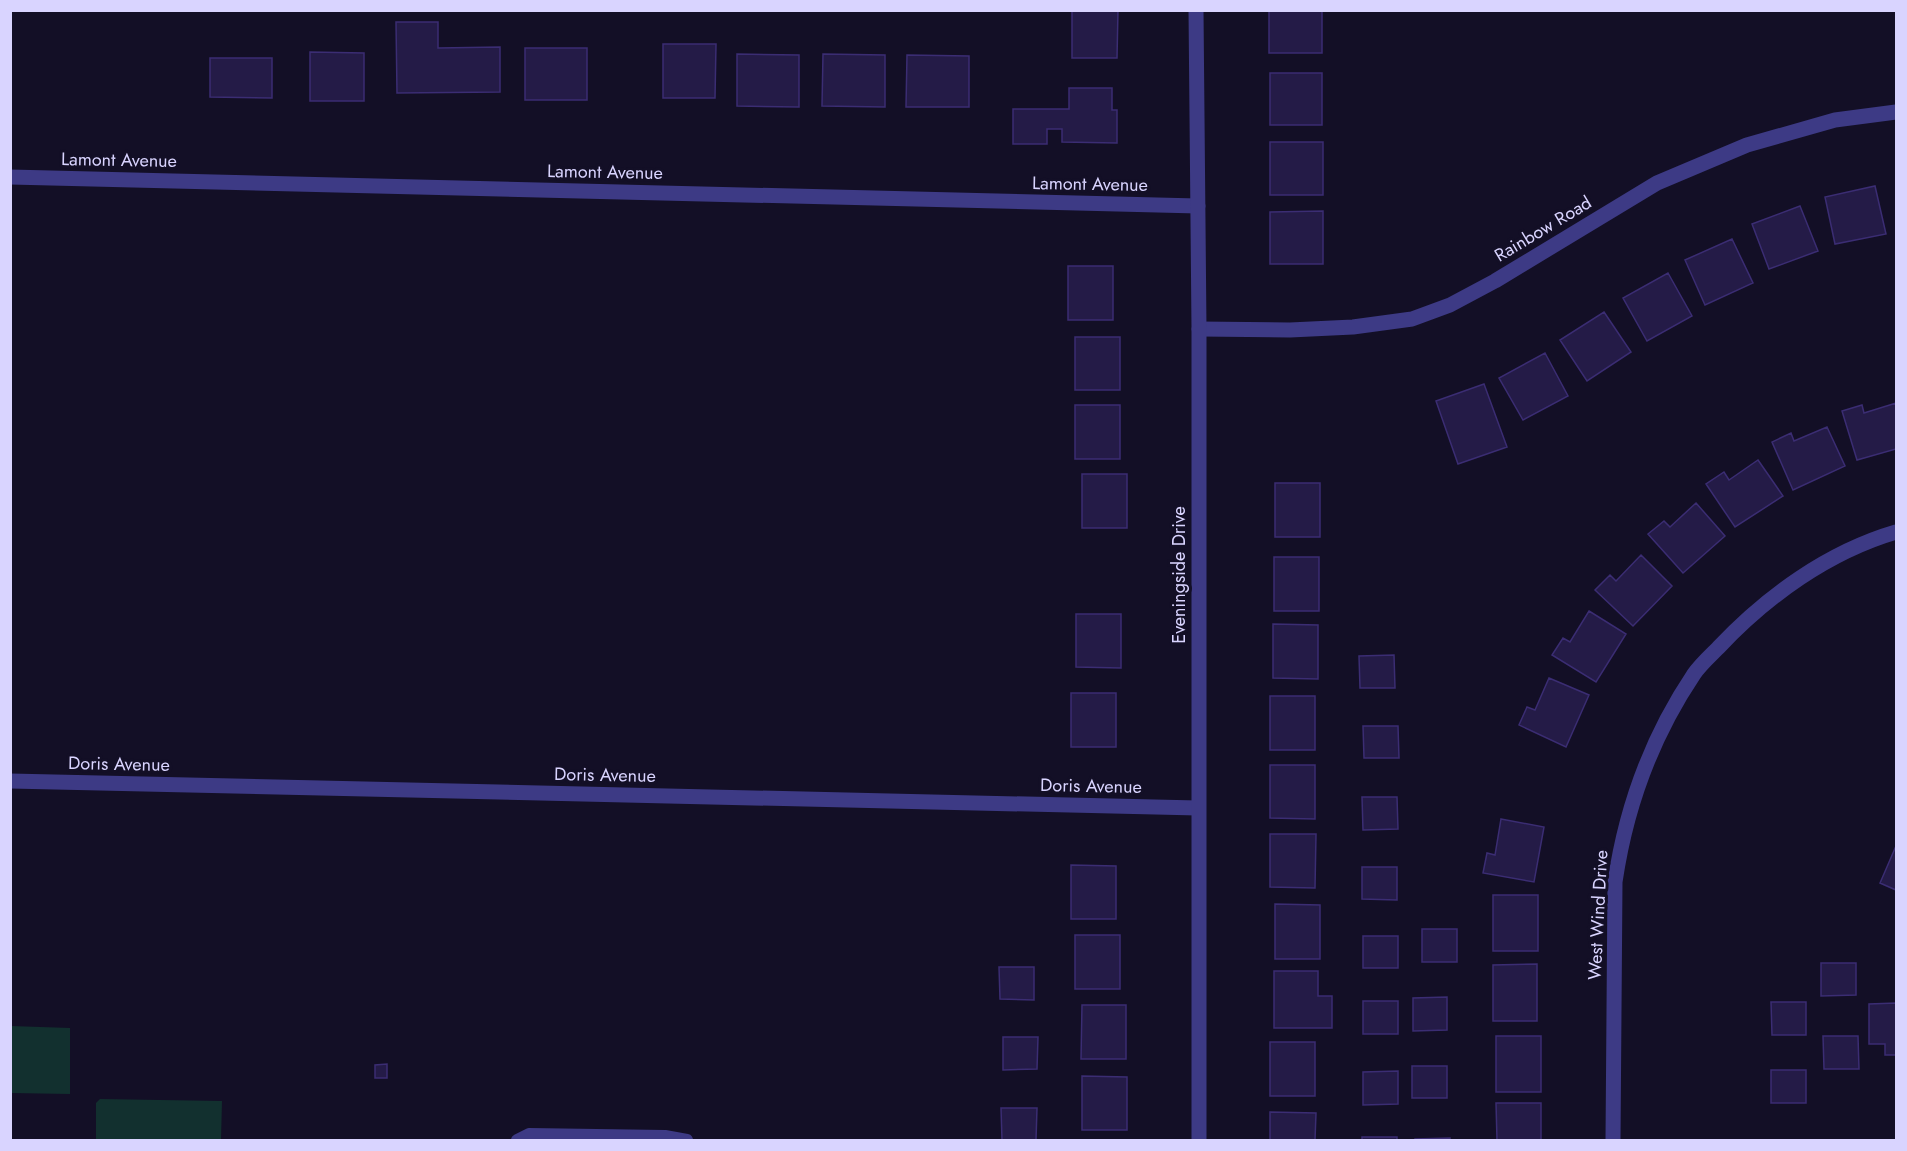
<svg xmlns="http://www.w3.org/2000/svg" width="1907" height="1151" viewBox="0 0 1907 1151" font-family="Jost,sans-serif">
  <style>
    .green { fill: #12302f }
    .building { fill: #241b47; stroke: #3b2d73; stroke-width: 1.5 }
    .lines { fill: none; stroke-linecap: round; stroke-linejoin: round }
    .service { stroke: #3d3a85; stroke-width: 12 }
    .minor { stroke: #3d3a85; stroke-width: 15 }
    .tertiary { stroke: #3d3a85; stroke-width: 15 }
    .labels { text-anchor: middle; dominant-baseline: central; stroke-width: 6; stroke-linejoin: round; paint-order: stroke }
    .street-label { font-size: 18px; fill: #d9d4ff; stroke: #130f26 }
  </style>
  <rect width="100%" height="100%" fill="#130f26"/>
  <path class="green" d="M11,1026l59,2v66l-59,-1z
    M100,1099l122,2 -1,39h-125v-37z"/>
  <path class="building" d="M1072,10h46l-1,48h-45z
    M1269,10h53v43h-53z
    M396,22h42v26l62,-1v45l-103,1z
    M663,44h53l-1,54h-52z
    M525,48h62v52h-62z
    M310,52l54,1v48h-54z
    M737,54l62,1v52l-62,-1z
    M823,54l62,1v52l-63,-1z
    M907,55l62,1v51h-63z
    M210,58h62v40l-62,-1z
    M1270,73h52v52h-52z
    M1069,88h43v22h5v33l-55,-1v-13h-15v15h-34v-35h56z
    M1270,142h53v53h-53z
    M1875,186l11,48 -51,10 -10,-47z
    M1800,206l18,45 -49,18 -17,-45z
    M1323,211v53h-53v-52z
    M1732,239l21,44 -48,22 -20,-45z
    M1068,266h45v54h-45z
    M1668,273l24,43 -45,25 -24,-43z
    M1604,312l27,40 -44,29 -27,-41z
    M1075,337h45v53h-45z
    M1545,353l23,43 -45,24 -24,-42z
    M1484,384l23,63 -49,17 -22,-63z
    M1896,403v46l-39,11 -15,-49 20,-6 2,8z
    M1075,405h45v54h-45z
    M1827,427l18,39 -52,24 -21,-48 19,-9 3,8z
    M1758,460l25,36 -48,31 -29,-43 18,-12 5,8z
    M1082,474h45v54h-45z
    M1275,483h45v54h-45z
    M1696,503l29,33 -42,37 -35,-39 16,-13 6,6z
    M1641,555l31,31 -39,40 -38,-36 15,-15 6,6z
    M1274,557h45v54h-45z
    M1589,611l37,23 -30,48 -44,-27 11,-17 7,4z
    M1076,614h45v54l-45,-1z
    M1273,624l45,1v54l-45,-1z
    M1394,655l1,33h-35l-1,-32z
    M1549,678l40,17 -23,52 -47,-22 8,-18 8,3z
    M1071,693h45v54h-45z
    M1270,696h45v54h-45z
    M1363,726h35l1,32h-35z
    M1270,765h45v54l-45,-1z
    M1362,797h35l1,32 -35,1z
    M1501,819l43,8 -10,55 -51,-9 4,-20 8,2z
    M1270,834h46l-1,54 -45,-1z
    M1896,846v44l-16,-7z
    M1071,865l45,1v53h-45z
    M1362,867h35v33l-35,-1z
    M1493,895h45v56h-45z
    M1275,904l45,1v54h-45z
    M1422,929h35v33h-35z
    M1075,935h45v54h-45z
    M1363,936h35v32h-35z
    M1821,963h35v32l-35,1z
    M1537,964v57h-44v-56z
    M999,967h35v33l-34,-1z
    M1274,971h44v25h14v32h-58z
    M1447,997v33l-34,1v-33z
    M1363,1001h35v33h-35z
    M1771,1002h35v33h-34z
    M1896,1003v52h-11v-11h-16v-40z
    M1082,1005h44v54h-45z
    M1496,1036h45v56h-45z
    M1823,1036h35l1,33h-35z
    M1003,1037h35l-1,32 -34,1z
    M1270,1042h45v54h-45z
    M387,1064v14h-12v-13z
    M1412,1066h35v32h-35z
    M1771,1070h35v33h-35z
    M1398,1071v33l-35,1v-33z
    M1082,1076l45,1v53h-45z
    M1496,1103h45v37h-44z
    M1001,1108h36l-1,32h-34z
    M1270,1112l46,1 -1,27h-45z
    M1362,1137h35v3h-35z
    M1450,1138v2h-35v-1z"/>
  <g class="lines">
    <path class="service" d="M517,1140l12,-6 136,2 22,4"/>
    <path class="minor" d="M10,177l1188,29
      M1199,329l91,1 63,-3 59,-8 38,-14 45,-24 162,-98 90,-38 88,-25 61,-8
      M10,781l1188,27
      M1613,1140l2,-258c11,-75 36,-144 79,-208 6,-9 16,-18 24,-26 49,-52 110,-96 178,-116"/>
    <path class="tertiary" d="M1196,10l3,319v811"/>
  </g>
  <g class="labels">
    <g class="street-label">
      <text transform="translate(119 160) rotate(1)">Lamont Avenue</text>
      <text transform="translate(605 172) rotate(1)">Lamont Avenue</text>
      <text transform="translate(1090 184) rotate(1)">Lamont Avenue</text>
      <text transform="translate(1543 229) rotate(-31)">Rainbow Road</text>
      <text transform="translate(1179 575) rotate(-90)">Eveningside Drive</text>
      <text transform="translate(119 764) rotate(1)">Doris Avenue</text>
      <text transform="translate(605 775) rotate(1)">Doris Avenue</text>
      <text transform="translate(1091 786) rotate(1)">Doris Avenue</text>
      <text transform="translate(1598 915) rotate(-87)">West Wind Drive</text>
    </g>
  </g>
  <rect width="1907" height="1151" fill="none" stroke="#d9d4ff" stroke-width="24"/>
</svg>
